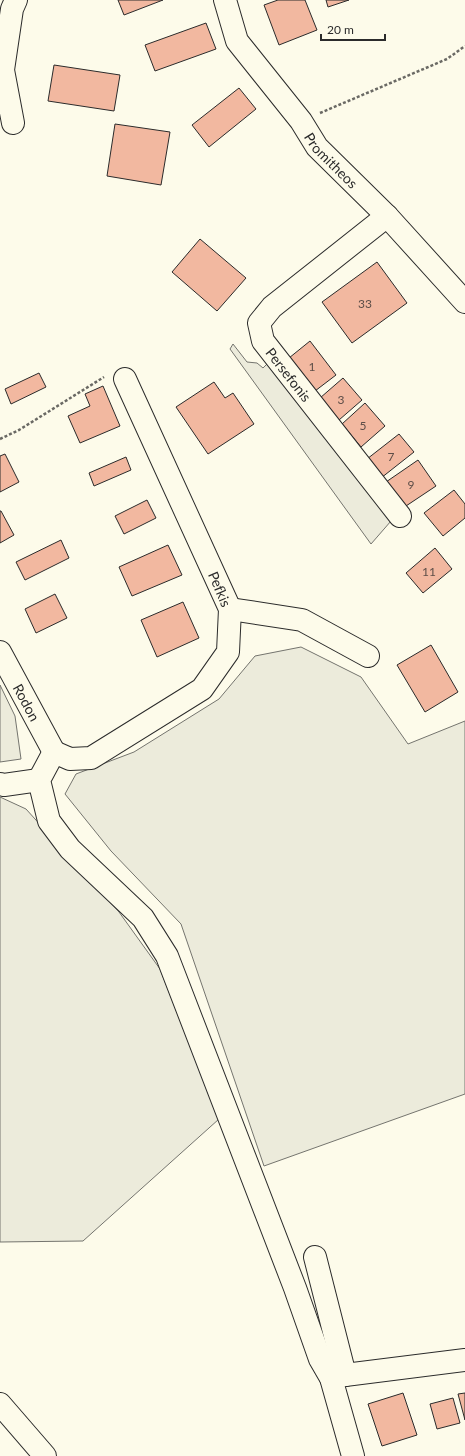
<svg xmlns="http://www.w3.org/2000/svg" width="465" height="1456" viewBox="0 0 465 1456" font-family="Lato,sans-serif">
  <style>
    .green { fill: #ecebdb; stroke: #74746e }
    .building { fill: #f2b8a0; stroke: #2b2b2b }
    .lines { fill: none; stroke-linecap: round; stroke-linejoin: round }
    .minor-casing { stroke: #2b2b2b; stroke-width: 24 }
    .path { stroke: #6a6964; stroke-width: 2.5; stroke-dasharray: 3 2; stroke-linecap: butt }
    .minor { stroke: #fdfbea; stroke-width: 22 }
    .labels { text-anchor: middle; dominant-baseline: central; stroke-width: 3; stroke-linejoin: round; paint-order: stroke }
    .number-label { font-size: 12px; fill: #5d4e48 }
    .street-label { font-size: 14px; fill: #2b2b2b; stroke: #fdfbea }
  </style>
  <rect width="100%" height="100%" fill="#fdfbea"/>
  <path class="green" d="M233,344l14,18 10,1 6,5 5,-5 123,158 -20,23 -141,-195z
    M301,647l60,30 47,67 57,-23v373l-201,72 -83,-242 -70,-73 -46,-57 11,-20 58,-22 85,-53 36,-43z
    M0,685l15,31 6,43 -21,3z
    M0,797l26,12 93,103 41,57 59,150 -136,122 -83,1z"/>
  <path class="building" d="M118,0h45l-39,15z
    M278,0h27l12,30 -38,15 -15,-40z
    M326,0h23l-21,7z
    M206,23l10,26 -61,22 -10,-26z
    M54,65l66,10 -6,36 -66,-10z
    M239,88l17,21 -47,38 -17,-22z
    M115,124l55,8 -9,53 -54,-9z
    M200,239l46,39 -29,33 -45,-39z
    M377,262l30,41 -55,40 -30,-41z
    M310,341l26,34 -21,16 -26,-33z
    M39,373l7,14 -35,17 -6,-15z
    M343,378l19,22 -23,20 -19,-22z
    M214,382l11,16 8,-5 21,31 -46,30 -32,-47z
    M103,386l17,40 -40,17 -12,-27 22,-10 -5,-12z
    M365,403l20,23 -24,21 -19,-23z
    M399,434l15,18 -33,26 -14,-19z
    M5,454l14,28 -19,10v-36z
    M126,457l5,13 -37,16 -5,-13z
    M418,460l18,26 -33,22 -17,-26z
    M454,490l11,14v14l-22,18 -19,-23z
    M147,500l9,18 -32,16 -9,-18z
    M0,511h1l13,24 -14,8z
    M61,540l8,18 -44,22 -9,-18z
    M168,545l14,30 -50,21 -13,-29z
    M435,548l17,21 -29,24 -17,-20z
    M55,594l12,24 -31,15 -11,-24z
    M183,602l16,36 -42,19 -16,-37z
    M431,645l27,47 -33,20 -28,-47z
    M403,1393l14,42 -35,11 -14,-42z
    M465,1393v27l-7,-26z
    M453,1398l7,25 -23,6 -7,-25z"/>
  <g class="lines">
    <defs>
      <g id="minor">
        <path id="s1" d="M225,0l12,41 64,80 16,26 70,69 78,86"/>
        <path d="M13,123l-10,-53 9,-61 4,-9"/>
        <path id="s2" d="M387,216l-115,91 -13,16 4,18 137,175"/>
        <path d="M230,609l72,11 66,36"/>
        <path id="s3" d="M0,652l54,100"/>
        <path d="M54,752l-15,28 10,41 21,28 73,69 24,38 128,332 25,71 11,19 22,78"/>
        <path d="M54,752l16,7 21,-1 111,-69 26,-37 2,-43 -105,-230"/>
        <path d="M0,784l4,1 35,-5"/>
        <path d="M315,1257l30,118"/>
        <path d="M331,1378l14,-3 120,-15"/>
        <path d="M0,1404l45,52"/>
      </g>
    </defs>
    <use href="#minor" class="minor-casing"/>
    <path class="path" d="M320,113l127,-54 18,-13
      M0,439l19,-9 85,-53"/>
    <use href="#minor" class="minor"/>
  </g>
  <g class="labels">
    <g class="number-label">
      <text x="365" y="303">33</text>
      <text x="312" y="366">1</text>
      <text x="341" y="399">3</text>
      <text x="363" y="425">5</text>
      <text x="391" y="456">7</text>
      <text x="411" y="484">9</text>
      <text x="429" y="571">11</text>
    </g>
    <g class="street-label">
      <text stroke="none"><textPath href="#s1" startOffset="195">Promitheos</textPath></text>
      <text stroke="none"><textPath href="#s2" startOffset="228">Persefonis</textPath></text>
      <text transform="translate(220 589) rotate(67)">Pefkis</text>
      <text stroke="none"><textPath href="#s3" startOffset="57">Rodon</textPath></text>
    </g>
  </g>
  <path d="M321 34v6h64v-6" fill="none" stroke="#2b2b2b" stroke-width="2"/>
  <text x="327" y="34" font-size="12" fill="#2b2b2b" stroke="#fdfbea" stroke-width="3" paint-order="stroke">20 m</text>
</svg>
